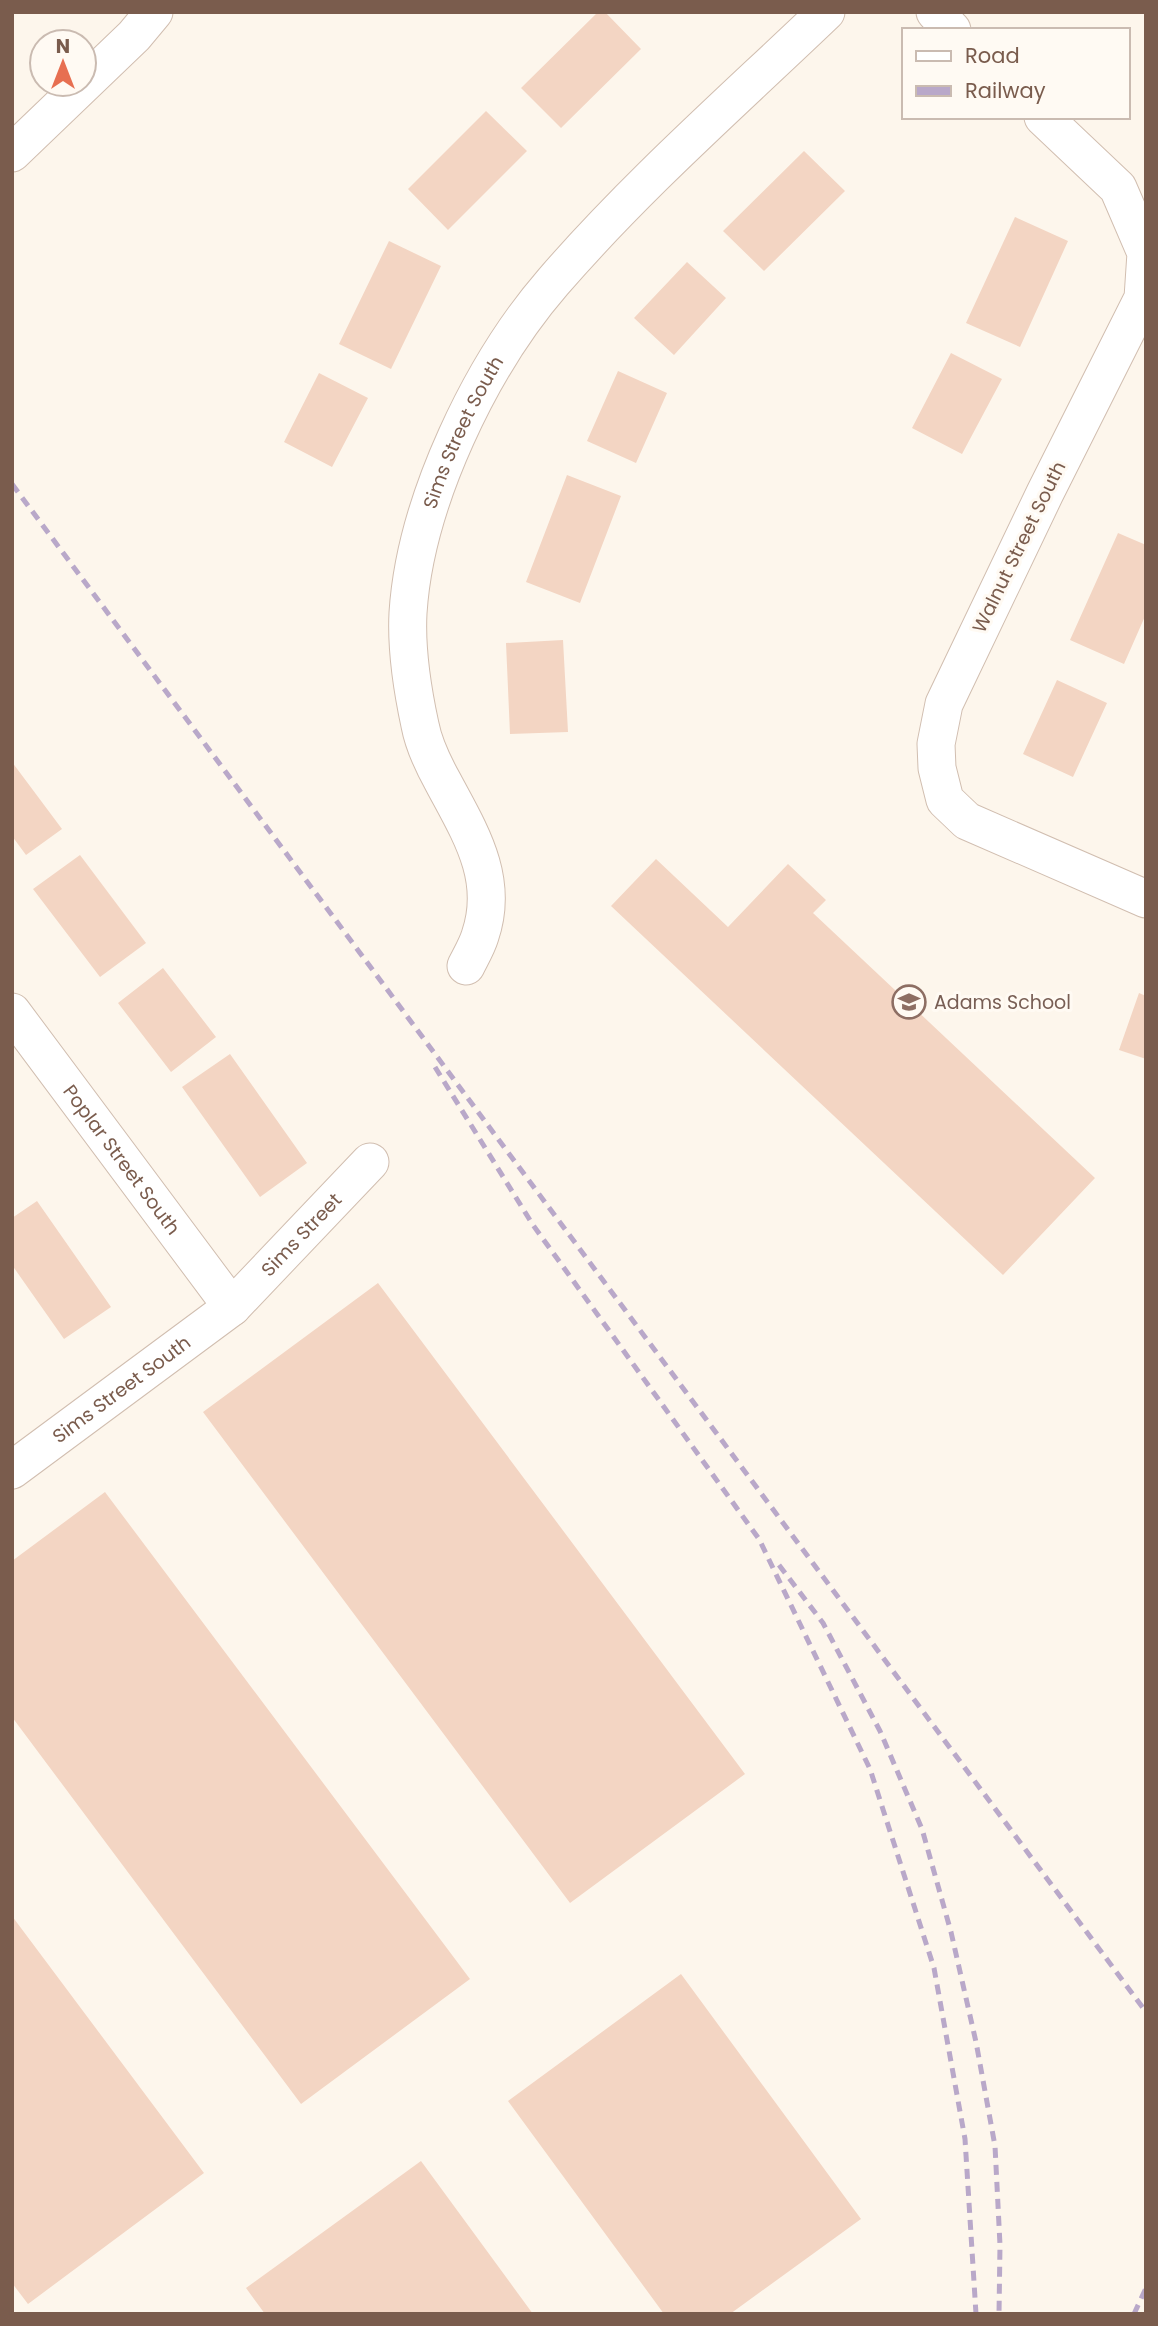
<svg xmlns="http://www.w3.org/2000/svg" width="1158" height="2326" viewBox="0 0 1158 2326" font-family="Poppins,sans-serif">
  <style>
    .building { fill: #f3d5c3 }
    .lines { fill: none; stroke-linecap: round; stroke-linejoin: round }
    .minor-casing { stroke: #d1beb0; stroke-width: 39 }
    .minor { stroke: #fff; stroke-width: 37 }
    .rail { stroke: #b9a8c9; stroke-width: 5; stroke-dasharray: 10 7; stroke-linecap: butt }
    .labels { text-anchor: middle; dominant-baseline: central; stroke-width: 6; stroke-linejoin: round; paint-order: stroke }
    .street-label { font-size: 19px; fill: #7a5c4d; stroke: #fffaf3 }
    .education-label { font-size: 19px; fill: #785e54; stroke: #fffaf3; text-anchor: start }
  </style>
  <rect width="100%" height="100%" fill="#fdf6ec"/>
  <path class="building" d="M598,12h7l36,37 -80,79 -40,-40z
    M486,111l41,40 -79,79 -40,-41z
    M804,151l41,40 -81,80 -41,-40z
    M1015,217l53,24 -48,106 -54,-24z
    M389,241l52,25 -50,103 -52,-25z
    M687,262l39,36 -52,57 -40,-37z
    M951,353l51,26 -40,75 -50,-26z
    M618,371l49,22 -31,70 -49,-22z
    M319,373l49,25 -36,69 -48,-25z
    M567,475l54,21 -41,107 -54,-21z
    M1118,533l28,12v69l-22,50 -54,-24z
    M563,640l5,92 -58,2 -4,-91z
    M1057,680l50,23 -34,74 -50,-23z
    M12,762l50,67 -36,26 -14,-19z
    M80,855l66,88 -46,34 -67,-88z
    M656,859l72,68 60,-63 38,36 -13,13 282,265 -92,97 -392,-369z
    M163,968l53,69 -45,35 -53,-69z
    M1139,993l7,3v63l-27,-9z
    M230,1054l77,109 -47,34 -78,-110z
    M37,1201l74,106 -47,32 -52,-74v-47z
    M378,1283l367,491 -175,129 -367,-491z
    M105,1492l365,487 -169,125 -289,-387v-156z
    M12,1916l192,257 -176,131 -16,-21z
    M681,1974l180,245 -131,95h-66l-156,-213z
    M421,2161l112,153h-268l-19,-26z"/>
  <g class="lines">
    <defs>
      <g id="minor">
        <path d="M935,12l17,18"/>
        <path d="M1043,117l75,71 28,65 -3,45 -98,195 -101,211 -8,40 1,24 8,32 22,21 179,78"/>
        <path d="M12,153l122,-117 20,-24"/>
        <path id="s1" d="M466,966c5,-10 11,-20 14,-30 20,-58 -11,-105 -37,-154 -10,-18 -19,-36 -23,-57 -8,-37 -14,-74 -12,-112 7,-111 73,-248 145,-331 84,-97 181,-182 273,-270"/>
        <path id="s2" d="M12,1012l220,295"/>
        <path id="s3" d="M12,1470l220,-163 138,-145"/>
      </g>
    </defs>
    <use href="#minor" class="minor-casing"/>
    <use href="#minor" class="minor"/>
    <path class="rail" d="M12,484l1134,1528
      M435,1067l98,158 226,314 111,230 64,199 31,171 11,175
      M779,1565l44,58 57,108 42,98 29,103 25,110 19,104 5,99 -1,69
      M1134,2314l12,-26"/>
  </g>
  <defs>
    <symbol id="school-ring" viewBox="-11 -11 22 22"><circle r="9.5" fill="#fffaf3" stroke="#8d6e63" stroke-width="1.5"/><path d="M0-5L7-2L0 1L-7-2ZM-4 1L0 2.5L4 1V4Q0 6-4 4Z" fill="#8d6e63"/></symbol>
  </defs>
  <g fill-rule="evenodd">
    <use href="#school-ring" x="890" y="983" width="38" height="38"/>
  </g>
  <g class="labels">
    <g class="street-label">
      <text stroke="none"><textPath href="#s1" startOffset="562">Sims Street South</textPath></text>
      <text transform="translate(1019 547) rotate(-64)">Walnut Street South</text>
      <text stroke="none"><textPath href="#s2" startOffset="184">Poplar Street South</textPath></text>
      <text stroke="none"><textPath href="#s3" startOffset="374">Sims Street</textPath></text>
      <text stroke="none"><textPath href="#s3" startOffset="136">Sims Street South</textPath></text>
    </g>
    <g class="education-label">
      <text x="934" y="1002">Adams School</text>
    </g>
  </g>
  <rect width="1158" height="2326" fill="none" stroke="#7a5c4d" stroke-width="28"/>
  <rect x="902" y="28" width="228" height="91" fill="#fffaf3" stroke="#cabbb1" stroke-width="2"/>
  <rect x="916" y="51" width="35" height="10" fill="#ffffff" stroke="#cabbb1" stroke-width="2"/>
  <text x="965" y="63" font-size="21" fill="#7a5c4d">Road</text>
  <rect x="916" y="86" width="35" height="10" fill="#b9a8c9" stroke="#cabbb1" stroke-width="2"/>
  <text x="965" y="98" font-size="21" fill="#7a5c4d">Railway</text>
  <g transform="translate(63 63)"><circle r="33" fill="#fffaf3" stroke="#cabbb1" stroke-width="2"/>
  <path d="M0-5L12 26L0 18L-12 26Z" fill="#e76f51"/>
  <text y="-10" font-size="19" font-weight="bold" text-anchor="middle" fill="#7a5c4d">N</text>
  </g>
</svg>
